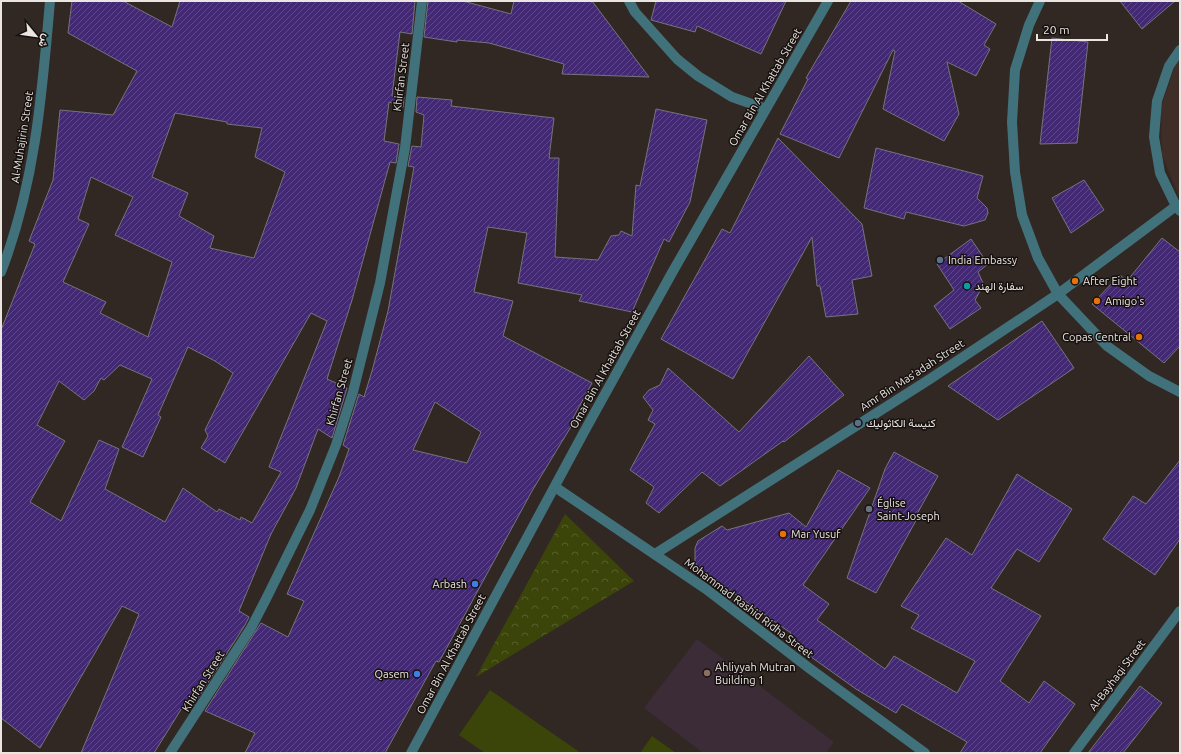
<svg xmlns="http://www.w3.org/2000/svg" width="1181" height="754" viewBox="0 0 1181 754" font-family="Ubuntu,Vazirmatn,sans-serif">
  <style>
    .built { fill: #3e2e27 }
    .education { fill: #3c2c37 }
    .park { fill: url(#park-crowns) }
    .garden { fill: #3b4409 }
    .building { fill: url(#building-hatch); stroke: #75737d; fill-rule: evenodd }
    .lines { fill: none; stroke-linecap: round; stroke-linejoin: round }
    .minor { stroke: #41727b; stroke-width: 10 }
    .service-dot { fill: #5c6f8a; stroke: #16110f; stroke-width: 1.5 }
    .food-dot { fill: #e8710a; stroke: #16110f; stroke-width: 1.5 }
    .culture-dot { fill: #0f9aa8; stroke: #16110f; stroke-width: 1.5 }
    .worship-dot { fill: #6b7280; stroke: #16110f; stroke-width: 1.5 }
    .shop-dot { fill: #3f7fe0; stroke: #16110f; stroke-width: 1.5 }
    .education-dot { fill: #8d6e63; stroke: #16110f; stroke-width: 1.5 }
    .labels { text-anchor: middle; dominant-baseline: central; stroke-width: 3; stroke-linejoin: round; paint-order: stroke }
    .street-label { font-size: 11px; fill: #ebe5e2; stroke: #16110f }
    .poi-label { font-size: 11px; fill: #ebe5e2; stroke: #16110f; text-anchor: start }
  </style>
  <defs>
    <pattern id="park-crowns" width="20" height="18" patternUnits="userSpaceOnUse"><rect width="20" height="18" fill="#3b4409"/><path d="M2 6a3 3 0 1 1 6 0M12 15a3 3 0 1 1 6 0" fill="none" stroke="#585f2d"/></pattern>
    <pattern id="building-hatch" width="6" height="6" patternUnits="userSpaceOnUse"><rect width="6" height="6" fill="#432973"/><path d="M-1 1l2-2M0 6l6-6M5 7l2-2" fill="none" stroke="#5e4887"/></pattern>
  </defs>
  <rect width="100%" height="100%" fill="#312823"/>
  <path class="built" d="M1180,58v141l-18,-44 -1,-48 15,-44z"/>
  <path class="education" d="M697,639l137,103 -8,11h-123l-59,-45z"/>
  <path class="park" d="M565,514l69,67 -158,96z"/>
  <path class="garden" d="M490,690l88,61 -1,2h-92l-26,-18z
    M652,736l24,17h-36z"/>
  <path class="building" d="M72,1h51l49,26 8,-26h235l-3,33 -12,-2 -8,64 12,1 -1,10 -14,-5 -5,39 15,3 -3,19 -6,-1 -38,138 -25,79 20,9 -15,50 -14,-9 -22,59 -25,46 -32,77 10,6 -4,8 -52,81 -8,-3 -31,50h-73l58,-139 -17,-8 -82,142 -39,-30v-388l34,-86 -6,-3 24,-61 7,-70 53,5 24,-44 -69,-38zM175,113l52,9v2l35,4 -7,29 30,15 -31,86 -44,-10 4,-12 -35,-20 9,-23 -36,-16zM91,177l42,20 -18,38 57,27 -24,75 -48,-24 6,-11 -43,-20 26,-58 -11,-5zM311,313l16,8 -58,146 12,5 -29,51 -11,-6 -1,3 -21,-11 -2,3 -34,-24 -18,34 -60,-33 14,-40 -20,-9 -38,81 -31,-19 35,-61 -28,-16 22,-44 25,19 10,-9 7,-13 3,2 16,-15 32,14 -30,68 21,10 18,-40 -3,-2 30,-68 27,14 18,12 -28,57 3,6 -7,12 24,15z
    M428,1h35l48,13 3,-13h78l57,76 -87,-3 2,-10 -75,-21 -32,-3v2l-33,-5z
    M656,1h130l-25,53 -64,-28 -2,6 -44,-12z
    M851,1h107l38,23 -12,21 6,4 -14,27 -29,-14 12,52 -15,27 -61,-32 12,-58 -2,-1 -54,108 -59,-24 28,-55 -2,-1z
    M1120,1h55l-33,28z
    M1052,38l36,4 -11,101 -37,1z
    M417,97l35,3 -1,6 103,12 -5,40h10l-4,99 43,3 13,-24 8,-1 2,-4 11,5 4,-51 4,1 16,-77 51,11 -17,82 -21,40 -5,-3 -32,73 -53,-11 3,-6 -64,-12 9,-50 -39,-6 -14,65 39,9 -10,35 89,47 -19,35 2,2 -43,71 -93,171 -3,-1 -51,92h-140l10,-20 -50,-22 56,-88 27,14 16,-36 -17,-7 52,-117 10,-28 -6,-4 16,-51 5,3 8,-26 16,-60 26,-144 -6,-1 4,-20 9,1 3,-32 -8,-3zM435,402l46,30 -14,31 -54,-13z
    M778,138l84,86 10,52 -20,4 6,34 -32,3 -6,-31h-3l-5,-49 -79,142 -72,-40 61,-110 8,4z
    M876,148l107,28 -6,22 10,10 1,5 -3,7 -21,6 -58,-14 -2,7 -40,-11z
    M1084,180l20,30 -33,23 -19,-35z
    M1162,238l18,14v94l-16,17 -72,-59 28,-29 7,6z
    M971,239l17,25 -10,8 5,11 -3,8 -5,9 6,8 -31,21 -16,-23 20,-16 -17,-26z
    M1042,321l32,47 -76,52 -50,-34z
    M809,356l35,39 -60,47 -1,-1 -63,45 -18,-14 -43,41 -13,-10 8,-16 -24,-17 25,-46 -7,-4 5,-10 -10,-13 6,-7 11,-5 8,-17 71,64z
    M894,452l44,24 -21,38 2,1 -43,78 -29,-15 38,-109z
    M1180,460v79l-25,36 -52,-36 30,-43 13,8z
    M838,470l32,18 -67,97 26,19 -12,16 68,49 9,-13 63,37 18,-32 -64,-33 8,-13 -18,-9 45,-68 26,17 45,-81 55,35 -33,53 -22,-13 -26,39 50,28 -41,65 29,22 15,-22 31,23 -35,49h-80l7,-11 -65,-38 -6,9 -40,-24 -70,-50 5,-6 -89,-62 -7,-8v-15l3,-7 24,-15 5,4 62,-17 17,14z
    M1140,686l22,17 -39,50h-35z"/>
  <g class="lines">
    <path class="minor" d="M629,1l6,11 42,47 21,17 34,21 34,12
      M1040,1l-11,24 -14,45 -3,52 3,50 7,43 16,43 20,36 49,52 42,30 31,16
      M1180,211l-4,-5 -16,-33 -6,-36 3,-36 12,-35 11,-16
      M1,272c34,-88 41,-177 49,-271
      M555,487l151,102 103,79 116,85
      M655,554l275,-175 128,-85 118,-88
      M170,753l81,-125 15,-29 44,-89 26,-65 17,-53 27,-109 25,-135 17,-147
      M411,753l173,-321 89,-161 155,-270
      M1074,753l106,-142"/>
  </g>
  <g class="service-dot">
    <circle cx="940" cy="260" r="4"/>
    <circle cx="858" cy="423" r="4"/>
  </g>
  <g class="food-dot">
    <circle cx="1075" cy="281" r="4"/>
    <circle cx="1097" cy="301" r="4"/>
    <circle cx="1139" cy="337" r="4"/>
    <circle cx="783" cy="534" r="4"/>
  </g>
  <circle class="culture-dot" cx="967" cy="286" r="4"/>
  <circle class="worship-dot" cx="869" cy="509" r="4"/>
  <g class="shop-dot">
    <circle cx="475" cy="584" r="4"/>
    <circle cx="417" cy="674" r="4"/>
  </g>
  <circle class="education-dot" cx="707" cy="673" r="4"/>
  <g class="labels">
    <g class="street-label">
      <text transform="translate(401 77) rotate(-83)">Khirfan Street</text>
      <text transform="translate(765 87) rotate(-60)">Omar Bin Al Khattab Street</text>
      <text transform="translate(22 137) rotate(-81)">Al-Muhajirin Street</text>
      <text transform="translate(605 369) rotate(-61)">Omar Bin Al Khattab Street</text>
      <text transform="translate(912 375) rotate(-33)">Amr Bin Masʻadah Street</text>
      <text transform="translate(339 392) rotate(-74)">Khirfan Street</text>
      <text transform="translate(749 608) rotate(37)">Mohammad Rashid Ridha Street</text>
      <text transform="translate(451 654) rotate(-62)">Omar Bin Al Khattab Street</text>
      <text transform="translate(1117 675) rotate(-53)">Al-Bayhaqi Street</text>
      <text transform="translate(203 681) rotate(-58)">Khirfan Street</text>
    </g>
    <g class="poi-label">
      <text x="948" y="260">India Embassy</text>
      <text x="1083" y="281">After Eight</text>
      <text x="975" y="286">سفارة الهند</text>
      <text x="1105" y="301">Amigo's</text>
      <text x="1131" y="337" text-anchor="end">Copas Central</text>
      <text x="866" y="423">كنيسة الكاثوليك</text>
      <text x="877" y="503">Église<tspan x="877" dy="13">Saint-Joseph</tspan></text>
      <text x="791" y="534">Mar Yusuf</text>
      <text x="467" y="584" text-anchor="end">Arbash</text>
      <text x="715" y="667">Ahliyyah Mutran<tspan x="715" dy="13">Building 1</tspan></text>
      <text x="409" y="674" text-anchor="end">Qasem</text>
    </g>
  </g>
  <rect width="1181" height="754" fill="none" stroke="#ebe5e2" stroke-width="4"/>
  <g transform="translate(36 36) rotate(119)" stroke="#16110f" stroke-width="3" paint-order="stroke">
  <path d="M0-3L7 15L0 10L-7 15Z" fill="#ebe5e2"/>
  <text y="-6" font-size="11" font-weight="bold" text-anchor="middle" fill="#ebe5e2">ش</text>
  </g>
  <path d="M1037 34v6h70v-6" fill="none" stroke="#ebe5e2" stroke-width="2"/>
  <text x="1043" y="34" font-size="12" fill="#ebe5e2" stroke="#16110f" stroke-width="3" paint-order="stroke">20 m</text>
</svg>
